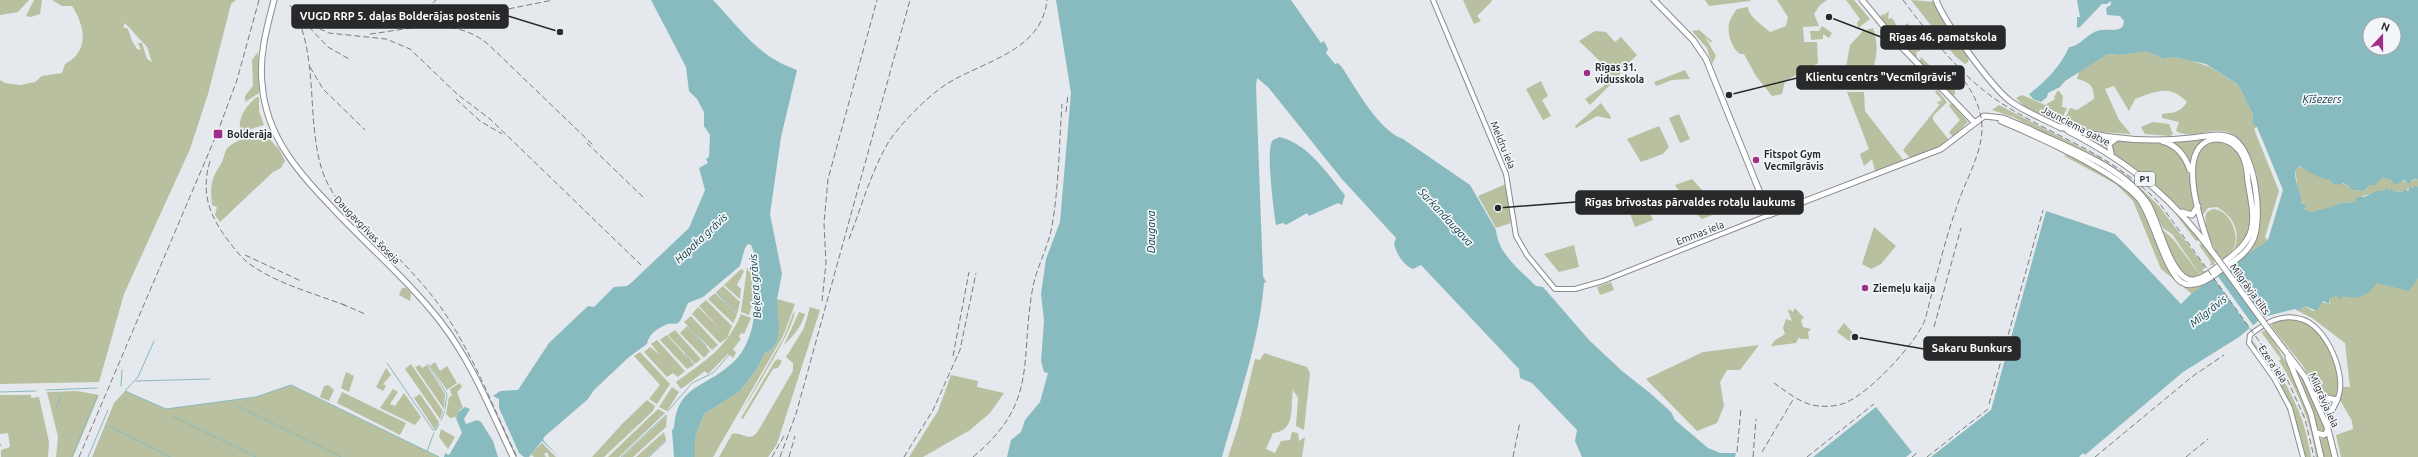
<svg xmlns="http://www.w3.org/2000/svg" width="2418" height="457" viewBox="0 0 2418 457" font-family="Ubuntu,sans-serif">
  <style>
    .green { fill: #b8c09f; fill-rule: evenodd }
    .water { fill: #88bbbf; fill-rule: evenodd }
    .pier { fill: #e5e8ec }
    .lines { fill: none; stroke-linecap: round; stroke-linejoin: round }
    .stream { stroke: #88bbbf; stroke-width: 1 }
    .minor-casing { stroke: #898c8f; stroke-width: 6 }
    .major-casing { stroke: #898c8f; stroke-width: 7 }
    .minor { stroke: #fff; stroke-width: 4 }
    .major { stroke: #fff; stroke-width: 5 }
    .rail { stroke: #797b7d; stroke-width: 1; stroke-dasharray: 6 3; stroke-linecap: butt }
    .major-bridge-casing { stroke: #898c8f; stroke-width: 7; stroke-linecap: butt }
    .major-bridge { stroke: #fff; stroke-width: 5 }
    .poi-dot { fill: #a22d88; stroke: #f2f5f9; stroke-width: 1.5 }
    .labels { text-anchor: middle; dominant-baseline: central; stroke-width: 3.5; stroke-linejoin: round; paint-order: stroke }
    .shield { fill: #f2f5f9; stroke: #656668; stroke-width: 1 }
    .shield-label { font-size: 9px; font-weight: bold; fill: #28292a }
    .poi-label { font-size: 10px; font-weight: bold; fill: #28292a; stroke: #f2f5f9; text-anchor: start }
    .street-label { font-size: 10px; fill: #28292a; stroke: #f2f5f9 }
    .water-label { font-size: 11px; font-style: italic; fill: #0f4043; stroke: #f2f5f9 }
    .leader { fill: none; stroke: #28292a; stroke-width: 1.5 }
    .callout-dot { fill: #28292a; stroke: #f2f5f9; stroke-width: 1.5 }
    .callout { fill: #28292a; stroke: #28292a; stroke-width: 1.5 }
    .callout-label { font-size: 11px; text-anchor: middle; font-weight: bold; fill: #fff }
  </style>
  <rect width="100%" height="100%" fill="#e5e8ec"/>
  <path class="green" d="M0,0h29l-11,12 -18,3z
    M34,0h8l-2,14 -9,3 -5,-1z
    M52,0h184l-5,4 -23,90 -18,55 -66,145 -25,88 -99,2v-304l5,3 15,2 15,-3 7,-6 20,-3 3,-9c25,-13 20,-38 7,-58h-10zM125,23l22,24 5,15 -5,-3 -5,-16h-4l3,7 -4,-1 -5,-8 -4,-12 -5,-2z
    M1463,0h28l1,1 -15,15 4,5 -7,3z
    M1705,0h45v1l-41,5z
    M1777,0h50l-7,5 -6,9 5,12 -16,1 1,15h13l1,21 -33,18 -3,13 -10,2 -16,-20 -12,-22h-4c-8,-5 -13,-21 -11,-30 1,-5 5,-11 8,-15l11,-2c0,9 15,19 22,25l16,-6 2,-9z
    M1846,0h8l16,19 -12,9 -1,-5 3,-4z
    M1911,0l24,2 9,20 25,34 -1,6 -3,2 -10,-8z
    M1889,11l-1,8 4,-1 5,8 -1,3 4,1 7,-7 17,16v4h-4l2,4 -2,4 -4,1 1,3 -2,4 -35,-40 2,-5 2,1z
    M1822,26l10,7 -3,5 -6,-4v5l-12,1 -1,-9h9z
    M1873,28c8,22 3,50 -20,61l-6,-5 -3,-6 6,-33 13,-14z
    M1699,30l13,11 -1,2 -6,-6 11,19 -4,8 -5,-16 -15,-17z
    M1595,31l11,1 9,10 6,-5 16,18 -15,14 -3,7 -29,29 -5,-6 19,-13v-8l-5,-7 6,-5 -26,-25z
    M2138,51h8l18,8 10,-2 16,3 20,7 27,17 4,6 12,25v8l4,4 -3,2 25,62 -14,46 3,3 -39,28 21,-18 8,-18 2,-14 -4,-46 -3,-1c-3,-19 -13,-43 -38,-40 -13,1 -27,7 -39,0l3,-9 -17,-4v-4c11,-1 19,-2 25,-12 -17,-18 -31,-11 -52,-3l-6,12 -15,-25 -9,3 14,31 12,14 -32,-2 -37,-7 8,-17 7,2 17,-11c0,-14 -5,-17 -17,-20l2,-7 29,-18 12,1z
    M258,52l1,41 -14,9v-6l8,-10 -1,-26z
    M1921,57l34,33v5h-4l-32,-33z
    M1685,70l5,9 -18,1 -16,6 -2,-4z
    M1541,81l7,15 -6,4 9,16 -8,4 -17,-31z
    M1937,90l10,12 -14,14v4l16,20 -15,11 -24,7 -7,-8 37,-46 -4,-1 6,-3 -7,-8z
    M2058,90l5,6 -1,11 5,1 -8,17 -34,-18 -9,-9 6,-3 23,10 10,-6 -1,-2z
    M1847,92h17l1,19 39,50 -29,10 -3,-12 -8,7 -4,-12 9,-5z
    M257,97h2v14l5,14 -23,7c-5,-12 6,-28 16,-35z
    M1601,103l10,14 -1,2 -13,-3 -21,12 -1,-2z
    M1951,103l17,19 -15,15 -4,-5 11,-12 -11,-14z
    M1999,105l100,52 32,22 28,27 46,61 -3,4h4l8,-5 -11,8 -4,-1 -27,-39 -9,-6 -15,-29 -21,-21 -25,-16 -89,-45 -21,-7z
    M1679,114l11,25 -10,4 -11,-25z
    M2153,122l16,2 4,10 -3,2 -25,-2 -4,-7z
    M1659,126l10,21 -6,7 -22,8 -14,-23z
    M265,133l6,3v5l8,8 6,12 -4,7 -8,4 -53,50 -5,-7 2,-8 -5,-2c-2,-22 -1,-25 10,-43 2,-4 2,-8 4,-12 6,-10 29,-15 39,-17z
    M2077,134l33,5 -3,10z
    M2212,137l-14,9 -8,15 -9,-12 -12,-8z
    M2115,140c62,2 68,1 81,65l-5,8 -9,-3 -24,-23 -46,-34 -2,-7z
    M2213,141c9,0 19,2 24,10 9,13 17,63 13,78 -3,10 -8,15 -16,22 7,-20 0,-34 -17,-44l-9,1 -6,8c-5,-27 -20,-60 11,-75z
    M2066,155c28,14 64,28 79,57 13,26 16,53 38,73l30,-6 -21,15 -31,-25 -28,-68 -17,-17 -52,-28z
    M2297,166l33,14 3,4c7,0 15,-2 18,6l13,1 6,-6 12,-7 26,4 10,-3v8l-6,2 -2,-2 -4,4 -3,-2v3l-10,-1 -2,-3 -1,3 -3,-3 -3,4c-9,1 -22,2 -29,10l-15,1 -12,6 -19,3c-7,-4 -16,-37 -12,-46z
    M1692,179l12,13v5l11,17 -13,5 -11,-10 -16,-24z
    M1506,184l5,39 -15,5 -18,-32z
    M1644,198l9,22 -18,7 -8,-22z
    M2169,205l3,2 28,33 -4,1z
    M2213,209c19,1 30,32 17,45 -3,3 -5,3 -8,5 -9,-9 -21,-36 -15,-47z
    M1874,227l22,19 -15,18 -10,5 -9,-5z
    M2163,230l10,9 28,37 -15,2 -14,-21z
    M2202,243l13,17 -1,5h-4l1,-3 -12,-17z
    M1574,245l5,22 -20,5 -15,-18z
    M747,268l5,1 1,33 -4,13 -8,-3z
    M741,269l3,2 -7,14 4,4 -1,10 -16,-14z
    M2418,269v188h-77l-5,-22 17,-6 -1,-8 -12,-21 2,-13h8l-5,-44 -33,-25 -14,-7 7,-5 8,5 5,-1 3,-8 9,2v-6l3,-2z
    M1611,282l3,8 -14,5 -3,-8z
    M723,286l17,16 -3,12 -21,-22z
    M402,288h4l5,5 -1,8 -11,-6z
    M715,293l22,22 -4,8 -25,-24z
    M777,299l18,5 -12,32 -70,121h-18v-20l9,-23 35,-22 16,-20 10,-19 6,-3 6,-8z
    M706,300l26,26 -5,12 -7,5 -28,-29 6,-7 22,22 -21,-23z
    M810,307l10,3 -43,134 -9,13h-49l13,-23c11,-3 17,10 26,-3l35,-60v-8l-7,-6 18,-29z
    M1795,308l9,10 -3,2 2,7 8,2 -3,3 1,7h-9l-1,-2 -3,6 -25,3 4,-6 10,-6 -2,-6 3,-9 6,2 -4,-10 1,-2 4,3z
    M794,311c5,10 -46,90 -55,105l45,-79z
    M799,312l6,2c-4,13 -11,21 -21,31z
    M741,314l10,4 -7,16 -3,-1 -2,4 2,2 -8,10 3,4 -3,5 -5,-4 -20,20 -3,-3 -24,18 -5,-7c29,-21 51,-34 65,-68z
    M691,316l27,29 -6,5 -28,-28z
    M2277,320c7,0 15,-2 22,0 27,9 45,50 37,76l-8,1 -13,-7 -12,-24 -32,-40z
    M1844,323l10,11 -5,7 -12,-9z
    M687,326l23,25 -6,7 -24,-25z
    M675,330l26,29 -6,5 -27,-29z
    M2266,330c28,40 42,79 53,127h-3c-5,-35 -18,-66 -37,-96l2,-2 -20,-27z
    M667,335l27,30 -7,4 -27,-29z
    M657,340l28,31 -7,6 -5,-4 -6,4 -23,-25 6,-5 10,8 -9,-11z
    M2252,340l19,26 2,-2c20,29 33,59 38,93h-6c-7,-45 -28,-78 -54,-114z
    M1759,345l-19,25h-13l-7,12 4,24 -7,17 -20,8 -51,-52 57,-27z
    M640,352l30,32 -13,20 -8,-5 11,-14 -26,-29z
    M1264,353l43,14 3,6 -6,57 -8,-4 2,-28 -5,-8c-3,18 3,41 -20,43l-7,16 9,4 6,-12 9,-1 2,-8 6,1 1,8 6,-4 -3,20h-74l10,-30 17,-68 5,1z
    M778,359l4,2 -4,7 -5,1 -30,50 -2,-1 34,-57z
    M435,362l5,9 7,-5 10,17 -10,7 -17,-24z
    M411,364l32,47 -3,8 -35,-50z
    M420,365l2,3 5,-3 18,29 -1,15 -29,-42z
    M386,368l5,7 -8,9 3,2 -3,5 -7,-4z
    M2297,369l10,17 18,42 -2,5 -4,-1z
    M346,372l8,4 -5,16 -8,-4z
    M951,375l27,6 -1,6 27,6 -14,20 -20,17 -47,27h-14l29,-46z
    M460,383l2,4 -5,5 6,16 -4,2 -3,7 -6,1 -4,-4 3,-17 3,-1 -2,-7z
    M291,385l148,72h-347l22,-54 11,-12 41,18 90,-12z
    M328,385l6,5 -5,11 -9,-4 4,-11z
    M672,387l7,5 -12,19 -8,-4z
    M393,389l5,3 -8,12 5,2 9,-13 17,24 -6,8 -35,-17z
    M77,391l22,4 -26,62h-17l2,-20 -11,-45z
    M342,392l64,31 -6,12 -63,-32z
    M420,394l19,28 -4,8 -21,-32z
    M0,395h31v3l8,-1 10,45 -1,15h-47v-7l9,-3 -2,-14 -8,1z
    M647,400l8,6 -2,5 -49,46h-12l30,-33z
    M658,409l7,4 -46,44h-11z
    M667,415l-1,12 -33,30h-11z
    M441,429l14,8 -7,12 -9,-12z
    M664,432l2,8 -18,17h-12z
    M2328,437l5,20h-10l-3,-18z
    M542,443l14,14h-7l-2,-5 -3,2 2,3h-12l-3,-3z"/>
  <path class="water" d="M651,0h62c27,28 45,57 84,70l-16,67 -11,77 12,60 -5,25 2,30 -2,13 -6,8 -6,3 -10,19 -16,20 -35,22 -9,23v20h-21l-2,-27 2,-2c3,-42 28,-39 56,-63 20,-15 26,-46 25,-69 0,-18 4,-33 -4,-51l-3,-1 -3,4 -5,18 -37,31 -15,6c-3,6 -5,13 -8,18 -3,5 -8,1 -12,3 -10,4 -19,9 -21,20l-18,13 -35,33 -6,9 -44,38 -1,3 16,17 -17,-16 -13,16h-5l-5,-4 -20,-45v-9l-6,-3 7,-5 18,-1 31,-47 39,-37 6,1 20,-20 13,-1 4,-3 58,-55 16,-38 -6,-22 9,-5 -2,-4 3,-2 1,-22 -6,-9v-14l-7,-13 -8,-8 -3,-24z
    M1056,0h235l30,43 3,-2 4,8 -2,4 9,11 3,-1 3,3c15,22 37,64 62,73l67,46 26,45c2,24 24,40 40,56l7,1 46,53 33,31 28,22 21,19 4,8 33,28 12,5h16l-1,4h-153l-7,-16 2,-11 -45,-47 -12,-5 -1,-9 -98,-104 -8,4c-11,-5 -16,-15 -19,-25l2,-6 -55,-60 -73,-91 -11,-9 -1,8 7,190 3,6 -2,1c-5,60 -26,117 -42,174h-215l4,-17 10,-8 4,-12 15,-18 8,-29 -4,-1 -3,-11 3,-40 -3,-27 5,-35 14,-37 11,-129z
    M2077,0h341v179l-6,1 -3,4 -5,-4 -9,5 -3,-5 -10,-2 -7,7h-5l-6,6 -13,-1 -2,-4 -6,-3 -1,3 -2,-2h-7l-3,-4c-13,-2 -21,-8 -31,-14 -10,7 3,26 3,37l4,2 -1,4 5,3 18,-4 12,-5 15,-1 2,-5h7l13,-6h7l3,-4 3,4 1,-4 2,4 10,1v-3l5,2 2,-5 2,3 3,-3 3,1v91l-9,13 -32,-8c-10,13 -17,17 -34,13l-3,4 -2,-5 -8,3 -1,6 -6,-3 -6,10 -12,-5 -7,5 -3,-2 -32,8 -24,20 -56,35 -98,83 -2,-2 -4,4h-148l60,-47 55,-199 69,23 66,70 10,-10 77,-54 15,-50 -26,-63 -4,-3v-9l-12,-25 -4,-6 -31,-20 -32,-7 -10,2 -18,-8 -26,4 -12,-1 -43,27 -5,6 -12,6 -1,4 -6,5 -8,-3 -4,-5c15,-11 32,-28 40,-47 13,-1 19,-16 33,-17 7,-1 16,2 21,-4l1,-5 -4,-5 -13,-1 -1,-7 5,-3v-4l-4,3h-5l-22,23 -3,1v-11h3zM2370,24h24v24h-24z
    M1280,137c29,8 46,35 65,58l-3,10 -4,-2 -29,13 -2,-3 -21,12 -3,-2 -7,2c-2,-14 -11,-78 -3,-85z
    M465,407l5,2 -6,10 2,5 11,-4 4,2 12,19 5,16h-54l1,-4 4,2 13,-22 -6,-15 2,-6z
    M1876,407l36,45 -6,5h-93z"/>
  <path class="pier" d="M2217,275l38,53 -4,2 -38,-53z"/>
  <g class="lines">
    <path class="stream" d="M717,293l19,21
      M688,326l18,20
      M154,341l-16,36 -13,14 41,18 90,-12 35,-12 148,72
      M685,354l8,10
      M387,363l46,67h3l3,-6
      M428,364l19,30 -2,15
      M136,381l74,-2
      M121,386l1,-16
      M46,390l51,-2
      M0,392l36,-1
      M238,406l103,51
      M56,409l6,-15
      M668,411l24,-28 21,-10 16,-18
      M173,416l83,41
      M441,420l4,-9
      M109,426l61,31
      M0,444l1,2
      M427,451l7,-18
      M72,457l25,-61
      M88,457l20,-47
      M621,457l45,-42
      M649,457l17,-16"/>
    <defs>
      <path id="minor" d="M1433,0l73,174 10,62 11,19 28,34h20l28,-8 166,-66
        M2303,457l-13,-49 -16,-30 -25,-35 1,-8c15,-12 31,-22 51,-16 25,6 48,58 36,81"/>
      <path id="major" d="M274,0c-7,27 -15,55 -12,83 4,58 42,95 80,135 33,34 69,66 98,103 32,41 51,90 73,136
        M1654,0l39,40 13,19 63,156 172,-66 43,-33 19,2 24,10c40,20 95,37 121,76 11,17 23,79 46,76 10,-1 18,-9 26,-15 38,-27 36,-38 28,-83 -1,-11 -2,-25 -11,-34 -6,-7 -17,-11 -27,-8 -35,12 -8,86 1,111
        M1862,0l34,41 78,81
        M1936,0c8,22 55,86 74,101 15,11 34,18 51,27
        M2001,121c36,15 116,51 139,79 14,19 27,79 45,84 12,3 23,-4 32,-11 12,-9 28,-17 35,-31 12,-21 3,-89 -18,-103 -14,-8 -29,-2 -43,-1 -43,5 -90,0 -131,-11
        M2068,131c66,34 108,70 151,130
        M2162,141c15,4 23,14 28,29
        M2111,153l-2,-9 8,-6
        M2182,212l10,3 6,-9
        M2267,327l38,50 23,52 7,28
        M2288,358l23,56 10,43
        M2312,391l11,6 14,3 -8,16 -2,16 -3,3 -7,-2"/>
    </defs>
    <use href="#minor" class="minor-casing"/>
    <use href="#major" class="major-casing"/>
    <use href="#minor" class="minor"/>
    <use href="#major" class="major"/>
    <path class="rail" d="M1903,0c29,38 57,76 98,103 56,36 111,50 159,101l128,177 17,38 9,38
      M290,5c36,52 8,143 46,192 37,38 81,74 110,118 29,44 48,95 71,142
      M297,14l14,11 18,8 57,6 24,10 47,45 33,25 151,146
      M438,23l115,-23
      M309,27l19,20 21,12
      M396,28l17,-8 23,-20
      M370,34c41,-5 86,-19 120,12l103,99
      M310,67l13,22 42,41
      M456,99l24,22 22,13
      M1066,112l2,-18
      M587,143l58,56
      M210,161c-10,33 0,56 20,82 7,9 14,18 24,24 27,18 62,27 93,39
      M849,239c12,-31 22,-67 39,-96 11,-18 39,-46 57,-58 37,-24 97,-33 102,-85
      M245,255l56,26
      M822,301l4,-38 -2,-40 4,-44 49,-179
      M342,304l23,10
      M1934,327l27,-99
      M953,356l16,-84
      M1774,383c13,9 28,22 45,23 10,1 21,0 30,-5 23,-11 67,-58 76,-81 10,-38 19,-77 32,-114 8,-25 25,-52 25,-78 0,-19 -10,-39 -22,-52
      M1989,404l54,-194
      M1737,452l4,-44
      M1762,452l32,-54
      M79,457l139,-326 19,-51 22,-80
      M772,457l12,-21
      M780,457l16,-43 114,-414
      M789,457l6,-21
      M904,457l29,-47 27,-60 16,-77
      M973,457c65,-54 47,-93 59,-165 3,-21 14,-40 19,-61 8,-41 8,-86 11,-127
      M1513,457l7,-35
      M1753,457l3,-38
      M1807,457l67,-53
      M1912,457l6,-5
      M1927,457l61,-48
      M2095,457l98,-81 31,-21
      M2186,457l22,-18"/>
    <defs>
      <path id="major-bridge" d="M2219,261l48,66"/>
    </defs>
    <use href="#major-bridge" class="major-bridge-casing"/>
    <use href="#major-bridge" class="major-bridge"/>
  </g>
  <g class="poi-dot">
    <circle cx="1587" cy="73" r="4"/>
    <rect x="213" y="129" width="10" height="10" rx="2"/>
    <circle cx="1756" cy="160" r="4"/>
    <circle cx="1865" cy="288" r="4"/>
  </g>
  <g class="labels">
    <rect class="shield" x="2135" y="172" width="20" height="14" rx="3"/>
    <g class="shield-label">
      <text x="2145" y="179">P1</text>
    </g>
    <g class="poi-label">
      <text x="1595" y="67">Rīgas 31.<tspan x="1595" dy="12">vidusskola</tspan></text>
      <text x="227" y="134">Bolderāja</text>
      <text x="1764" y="154">Fitspot Gym<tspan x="1764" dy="12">Vecmīlgrāvis</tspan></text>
      <text x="1873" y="288">Ziemeļu kaija</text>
    </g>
    <g class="street-label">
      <text transform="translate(2076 126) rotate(27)">Jaunciema gatve</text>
      <text transform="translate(1503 145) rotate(68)">Meldru iela</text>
      <text transform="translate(367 230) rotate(46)">Daugavgrīvas šoseja</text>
      <text transform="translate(1700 233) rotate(-21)">Emmas iela</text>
      <text transform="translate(2250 289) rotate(54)">Mīlgrāvja tilts</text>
      <text transform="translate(2273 364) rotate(56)">Ezera iela</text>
      <text transform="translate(2324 400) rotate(66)">Mīlgrāvja iela</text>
    </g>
    <g class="water-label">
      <text x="2322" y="99">Ķīšezers</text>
      <text transform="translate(1446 217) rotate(47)">Sarkandaugava</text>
      <text transform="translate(1151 232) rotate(-90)">Daugava</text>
      <text transform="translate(701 238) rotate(-43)">Hapaka grāvis</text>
      <text transform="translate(755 286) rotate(-94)">Beķera grāvis</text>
      <text transform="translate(2208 311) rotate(-39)">Mīlgrāvis</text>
    </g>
  </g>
  <path class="leader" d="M560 32L508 16M1829 17L1881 37M1729 95L1797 78M1498 208L1576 202M1855 337L1924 349"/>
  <g class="callout-dot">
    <circle cx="560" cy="32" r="4"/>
    <circle cx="1829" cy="17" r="4"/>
    <circle cx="1729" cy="95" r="4"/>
    <circle cx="1498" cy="208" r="4"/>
    <circle cx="1855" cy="337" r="4"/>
  </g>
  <g class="callout">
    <rect x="292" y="5" width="216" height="23" rx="4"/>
    <rect x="1881" y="26" width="124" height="23" rx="4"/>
    <rect x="1797" y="66" width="167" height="23" rx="4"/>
    <rect x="1576" y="191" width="227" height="23" rx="4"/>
    <rect x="1924" y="337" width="96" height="23" rx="4"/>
  </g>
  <g class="callout-label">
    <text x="400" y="20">VUGD RRP 5. daļas Bolderājas postenis</text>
    <text x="1943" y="41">Rīgas 46. pamatskola</text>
    <text x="1881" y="81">Klientu centrs "Vecmīlgrāvis"</text>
    <text x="1690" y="206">Rīgas brīvostas pārvaldes rotaļu laukums</text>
    <text x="1972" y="352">Sakaru Bunkurs</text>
  </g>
  <g transform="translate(2382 36) rotate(21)"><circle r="19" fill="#f2f5f9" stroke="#a1a3a6"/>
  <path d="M0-3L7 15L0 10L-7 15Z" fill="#a22d88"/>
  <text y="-6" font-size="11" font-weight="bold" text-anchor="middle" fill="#28292a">N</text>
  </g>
</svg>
